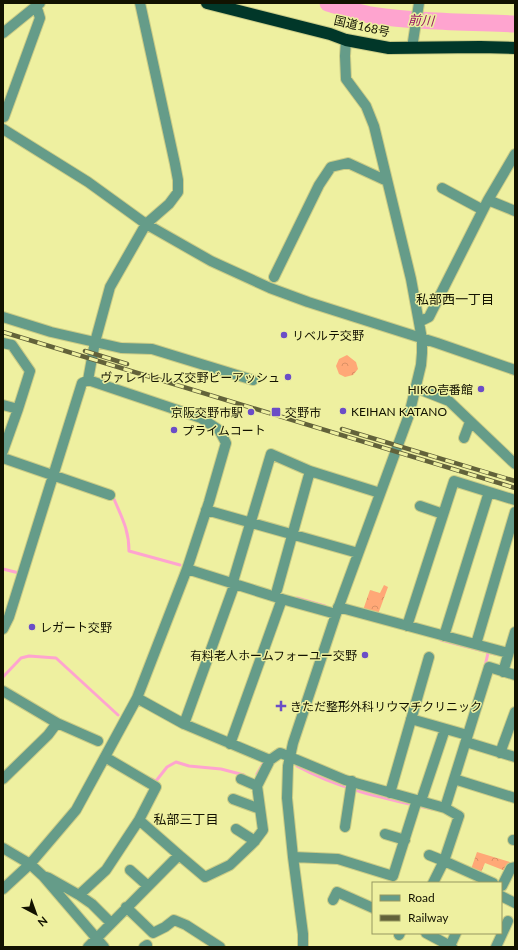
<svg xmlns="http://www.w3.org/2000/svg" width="518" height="950" viewBox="0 0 518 950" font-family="Lato,'Noto Sans JP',sans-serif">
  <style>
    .park { fill: url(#park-crowns) }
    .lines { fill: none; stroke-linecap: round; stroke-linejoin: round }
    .stream { stroke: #fea4cf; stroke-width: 3 }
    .river { stroke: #fea4cf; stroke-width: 17 }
    .minor-casing { stroke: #cbcc86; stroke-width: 12 }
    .highway-casing { stroke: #cbcc86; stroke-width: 14 }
    .minor { stroke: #659c89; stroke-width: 10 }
    .highway { stroke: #013729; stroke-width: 12 }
    .rail-casing { stroke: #62623a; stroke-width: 4.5 }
    .rail { stroke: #eef0a0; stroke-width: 3; stroke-dasharray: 9; stroke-linecap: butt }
    .poi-dot { fill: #6b4dc7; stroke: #eef0a0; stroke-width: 1.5 }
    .labels { text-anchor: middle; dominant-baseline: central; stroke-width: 3; stroke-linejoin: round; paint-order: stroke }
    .street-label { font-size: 12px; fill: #121200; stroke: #eef0a0 }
    .poi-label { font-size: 12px; fill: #121200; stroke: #eef0a0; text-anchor: start }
    .water-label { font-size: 13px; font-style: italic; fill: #971364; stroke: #eef0a0 }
    .neighbourhood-label { font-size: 13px; fill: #121200; stroke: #eef0a0 }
  </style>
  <defs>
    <pattern id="park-crowns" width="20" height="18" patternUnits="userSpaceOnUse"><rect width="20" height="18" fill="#ffa877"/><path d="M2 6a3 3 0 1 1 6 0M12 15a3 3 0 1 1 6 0" fill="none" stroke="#da9065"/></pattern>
  </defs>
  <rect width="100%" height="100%" fill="#eef0a0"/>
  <path class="park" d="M347,355l9,7 2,7 -5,6 -8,2 -6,-3 -3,-8 3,-7z
    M384,585l4,2 -11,30 -15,-4 8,-23 10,3z
    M477,852l36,11 -5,9 -23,-9 -6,14 -9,-5z"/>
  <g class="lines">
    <path class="stream" d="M110,497l4,2c8,19 15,31 15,52l51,14
      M3,569l16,4
      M297,598l28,8
      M441,640l54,14
      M485,666l3,-13
      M3,677l18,-19 8,-2 27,2 62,57
      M297,766c41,23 89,33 135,43
      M257,774l7,-12
      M152,779l4,2 11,-14 9,-5 13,4 32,3 23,6"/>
    <path class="river" d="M328,3c14,4 28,9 42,12 48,7 97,7 145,9"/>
    <defs>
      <path id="minor" d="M3,33l37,-30
        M412,48l7,-45
        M4,117l36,-99 -4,-13
        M3,129l85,53 58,42 65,37 59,27 38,14 129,41 78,27
        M442,188l41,22
        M488,200l27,11
        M274,277l45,-92 12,-18 17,-4 39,18
        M3,317l48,15 70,16 31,1 101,31
        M419,322l10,-5 59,-117 27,-46
        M3,343l9,2 18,26 -12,38
        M416,388l33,13 66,63
        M3,405l15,4 -15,42
        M464,438l6,-16
        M3,458l107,37
        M420,506l23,8
        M206,510l152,43
        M187,569l95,30 54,15
        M234,578l37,-124 39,17 70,22
        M277,590l33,-119
        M338,607l170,46
        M407,626l47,-145 61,19
        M3,629l6,-12 73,-234 6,-3
        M444,636l45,-144
        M476,644l39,-132
        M503,672l12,-40
        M3,691l54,32 41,18
        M137,698l47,26 86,36 10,-7 3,1 62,26 100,28 44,-141 26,8
        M411,719l56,16
        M184,724l51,-141
        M466,742l49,15
        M230,744l52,-145
        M500,753l15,-41
        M3,779l45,-44 9,-12
        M241,779l16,7
        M454,779l61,19
        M390,793l39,-136
        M233,799l27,10
        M421,801l24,-72
        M445,808l14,8 -15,45 49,22
        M139,820l40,35
        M345,827l7,-46
        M236,829l19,12
        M385,834l20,6
        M513,840h2
        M3,848l27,16 13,12 61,71
        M429,855l15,6 -11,22
        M293,857l45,2 55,17 24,-76
        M130,870l18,16
        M43,876l6,2 30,17 27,-25 33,-50 17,-33 -51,-30
        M501,886h1l9,-18 4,-1
        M3,889l27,-25 46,-54 61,-112 50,-129 22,-67 17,-59 -7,-13 -18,-12 -113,-38 7,-38 15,-55 36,-63 23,-20 9,-12v-12l-3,-16 -35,-161
        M79,895l13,9 19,19
        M501,896l14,7
        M333,900l4,-8 36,16
        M126,907l27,26 12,-6 9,-7 12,5 34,22
        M426,933l26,14
        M399,935l1,-2
        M450,946l6,-13
        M88,947l91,-92 26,22 25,-12 24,-23 9,-12 -6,-44 13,-26
        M144,947l3,-2
        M303,947v-13l-10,-77 -6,-59 1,-32 5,-23 43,-129 73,-199 12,-50 1,-12v-14l-11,-60 -37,-153 -8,-20 -20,-27 -1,-23 1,-16
        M496,947l12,-26"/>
      <path id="highway" d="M207,3l123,31 16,6 43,8 91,-1 35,1"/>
    </defs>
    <use href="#minor" class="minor-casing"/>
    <use href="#highway" class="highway-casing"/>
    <use href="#minor" class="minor"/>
    <use href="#highway" class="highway"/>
    <defs>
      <path id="rail" d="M3,332l512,156
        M85,351l42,13
        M342,429l173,52"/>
    </defs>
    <use href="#rail" class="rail-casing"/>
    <use href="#rail" class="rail"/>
  </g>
  <g class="poi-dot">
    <circle cx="284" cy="335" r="4"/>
    <circle cx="288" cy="377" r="4"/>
    <circle cx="481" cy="389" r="4"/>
    <circle cx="343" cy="411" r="4"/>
    <circle cx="251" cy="412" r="4"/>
    <rect x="271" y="407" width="10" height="10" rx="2"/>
    <circle cx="174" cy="430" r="4"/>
    <circle cx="32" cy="627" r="4"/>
    <circle cx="365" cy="655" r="4"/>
    <path d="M279 700h4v4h4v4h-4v4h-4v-4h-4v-4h4z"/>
  </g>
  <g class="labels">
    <g class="street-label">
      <text transform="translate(362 26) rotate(13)">国道168号</text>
    </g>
    <g class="poi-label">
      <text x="292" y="335">リベルテ交野</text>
      <text x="280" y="377" text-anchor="end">ヴァレイヒルズ交野ビーアッシュ</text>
      <text x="473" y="389" text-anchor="end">HIKO壱番館</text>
      <text x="351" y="411">KEIHAN KATANO</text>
      <text x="243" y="412" text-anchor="end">京阪交野市駅</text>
      <text x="285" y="412">交野市</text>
      <text x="182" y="430">プライムコート</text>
      <text x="40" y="627">レガート交野</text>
      <text x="357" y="655" text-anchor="end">有料老人ホームフォーユー交野</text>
      <text x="290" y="706">きただ整形外科リウマチクリニック</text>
    </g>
    <g class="water-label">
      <text transform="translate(421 20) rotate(3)">前川</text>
    </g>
    <g class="neighbourhood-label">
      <text x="455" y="299">私部西一丁目</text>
      <text x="186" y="819">私部三丁目</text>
    </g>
  </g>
  <rect width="518" height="950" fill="none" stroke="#121200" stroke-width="8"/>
  <rect x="372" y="882" width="130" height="52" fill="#eef0a0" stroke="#969760"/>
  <rect x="380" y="895" width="20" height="6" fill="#659c89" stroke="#969760"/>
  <text x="408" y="902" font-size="12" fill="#121200">Road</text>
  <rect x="380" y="915" width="20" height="6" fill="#62623a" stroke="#969760"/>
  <text x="408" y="922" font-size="12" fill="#121200">Railway</text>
  <g transform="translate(36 914) rotate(139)" stroke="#eef0a0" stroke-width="3" paint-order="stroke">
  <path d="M0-3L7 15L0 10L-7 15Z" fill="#121200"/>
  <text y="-6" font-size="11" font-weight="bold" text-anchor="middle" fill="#121200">N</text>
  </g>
</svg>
